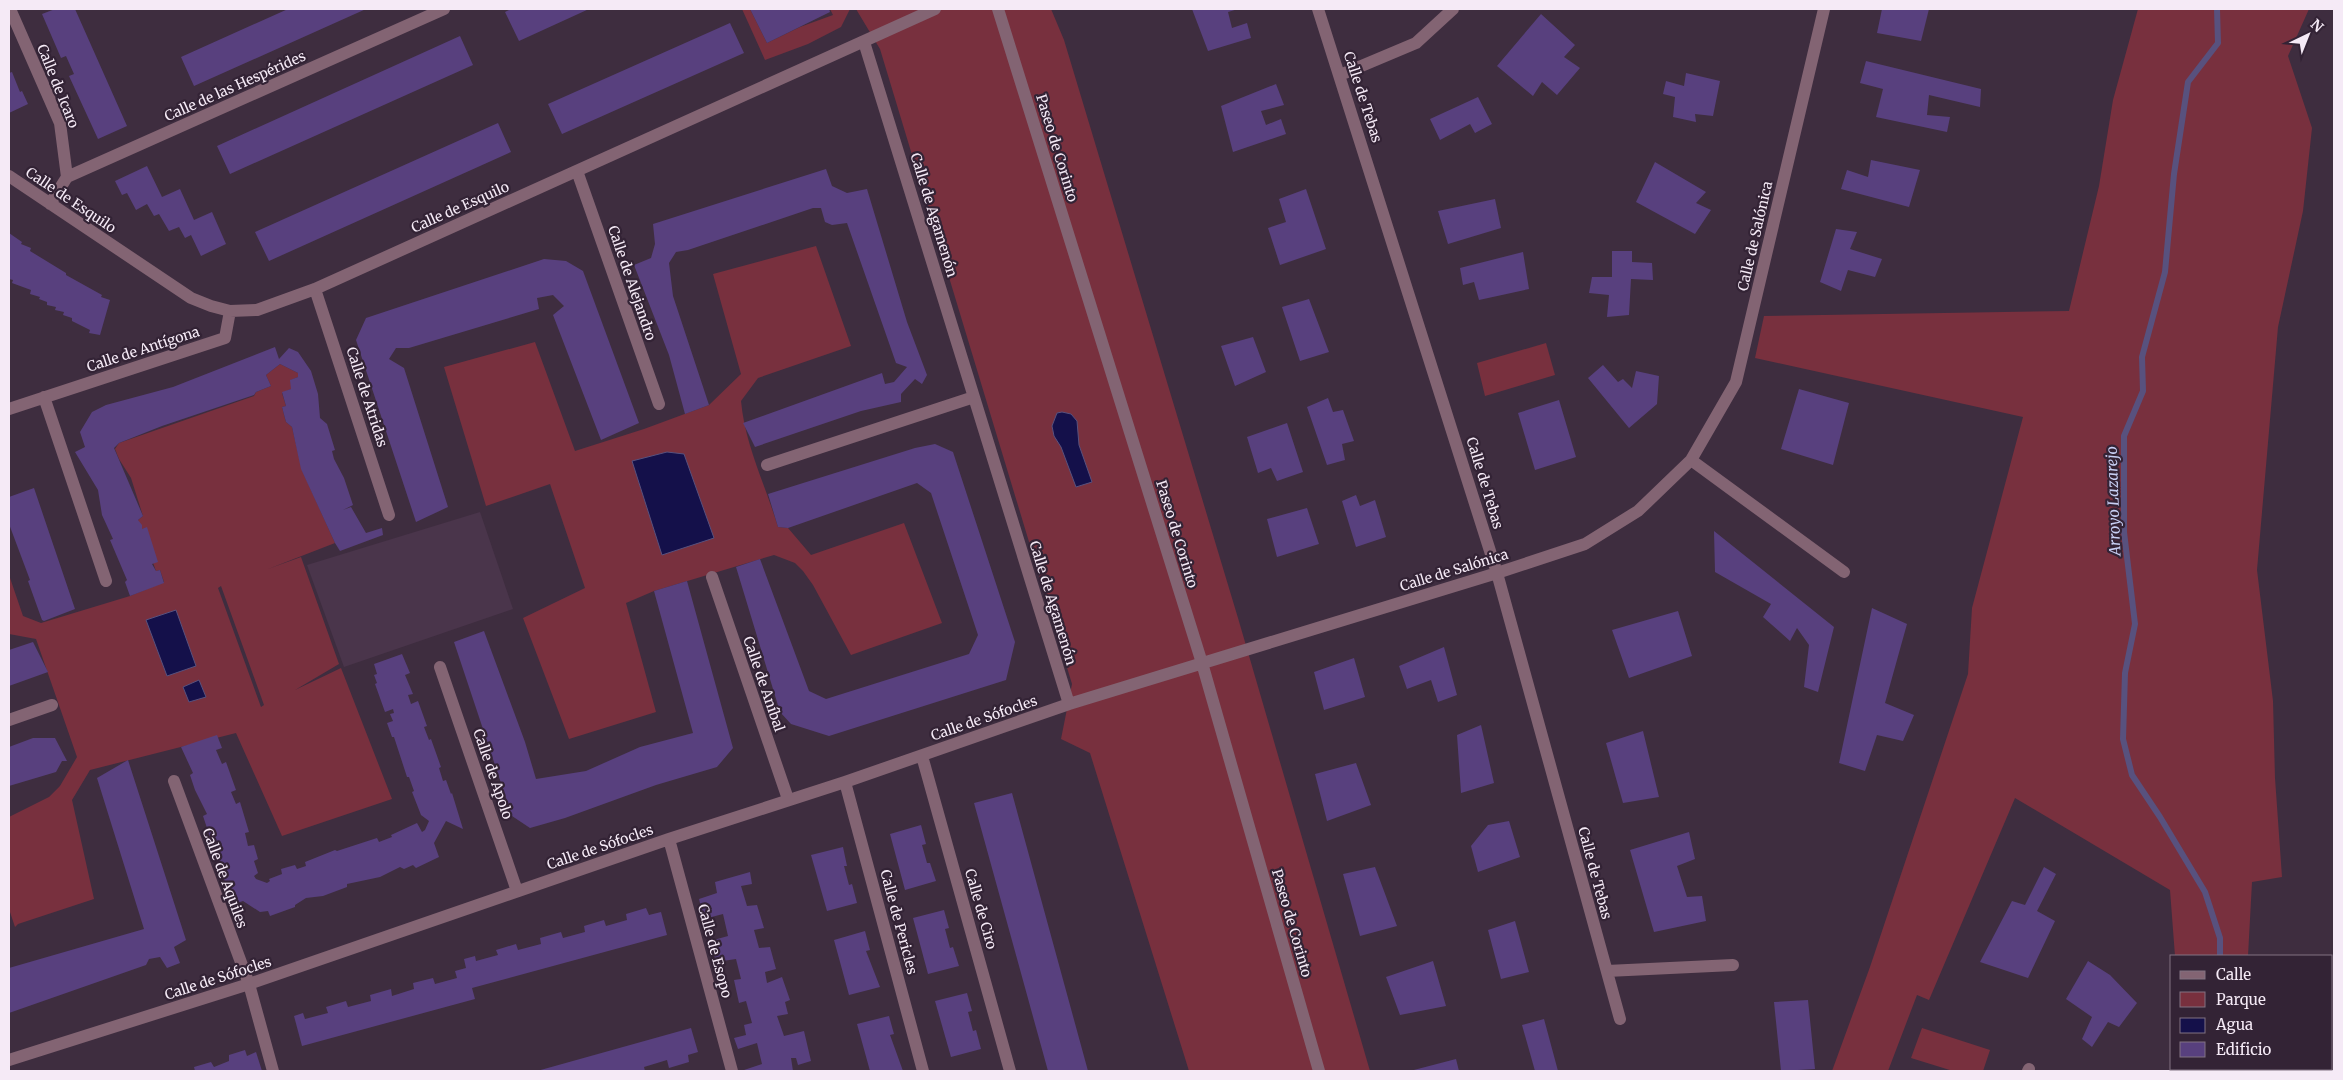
<svg xmlns="http://www.w3.org/2000/svg" width="2343" height="1080" viewBox="0 0 2343 1080" font-family="Merriweather,serif">
  <style>
    .built { fill: #4a354b }
    .green { fill: #78303e; fill-rule: evenodd }
    .water { fill: #14104a; stroke: #58517e }
    .lines { fill: none; stroke-linecap: round; stroke-linejoin: round }
    .stream { stroke: #58517e; stroke-width: 6 }
    .building { fill: #58407e }
    .street { stroke: #836473; stroke-width: 12 }
    .labels { text-anchor: middle; dominant-baseline: central; stroke-width: 4.5; stroke-linejoin: round; paint-order: stroke }
    .street-label { font-size: 14px; fill: #f5eaf6; stroke: #332335 }
    .water-label { font-size: 15px; font-style: italic; fill: #c8cff4; stroke: #332335 }
  </style>
  <rect width="100%" height="100%" fill="#3e2d3f"/>
  <path class="built" d="M480,512l33,97 -169,58 -37,-102z"/>
  <path class="green" d="M742,9h8l17,34 33,-16 33,-12 -3,-6h20l-9,18 -33,17 -43,16z
    M856,9h195l13,31 174,578 132,453h-181l-99,-318 -29,-14 11,-55 -192,-635z
    M2138,9h171l-21,47 24,72 -9,83 -25,116 -21,243 16,131 2,77 7,99 -30,5 -4,74h-73l-5,-66 -155,-92 -86,202 -12,-5 -29,76h-56l38,-104 98,-293 4,-66 51,-191 -268,-59 9,-42 305,-5 30,-125 14,-86z
    M816,246l35,100 -93,32 -17,23c4,44 24,83 37,126l10,1 23,27 93,-32 38,100 -91,32 -38,-70 -10,-14 -8,-8 -21,-8 -120,36 -28,12 30,109 -87,27 -46,-121 62,-30 -35,-104 -64,22 -42,-139 91,-25 40,109 69,-22 65,-24 32,-31 -28,-100z
    M1546,343l9,32 -70,21 -8,-33z
    M280,364l18,9v4l-7,3v9l-9,4 4,13 -4,1 4,15 6,5 10,43 33,73 -67,26 33,-12 38,107 -44,26 46,-22 51,131 -110,37 -46,-103 -146,37 -18,30 22,99 -76,25 -3,3 -6,-18v-92l40,-20 11,-11 17,-29 -41,-118 -27,-5v-59l14,41 18,7 89,-27 34,-14 -4,-12 -4,1 -18,-51 5,-4 -12,-38 -12,-19 -4,-10 4,-6 135,-47 2,-4 15,-6 -5,-11zM221,586l43,119 -3,2 -43,-119z
    M1922,1028l68,22 -7,21h-30l-42,-13z"/>
  <path class="water" d="M1062,412l9,2 6,7 2,24 13,37 -16,5 -15,-40 -7,-11 -2,-10 5,-13z
    M667,452l17,2 30,84 -52,17 -30,-94z
    M176,610l20,56 -29,10 -21,-56z
    M199,680l7,17 -17,5 -6,-15z"/>
  <g class="lines">
    <path class="stream" d="M2217,9l1,34 -30,39 -14,92 -9,98 -23,85 1,34 -19,45v96l11,92 -10,49 -2,66 9,36 28,42 45,75 15,46v18
      M2216,1071v-2"/>
  </g>
  <path class="building" d="M55,9h20l52,117 -29,13 -29,-63 5,-2 -8,-18 -5,2 -19,-44z
    M288,9h78l-172,77 -13,-29z
    M511,9h78l-70,32 -14,-29z
    M750,9h79l1,3 -63,31z
    M1192,9h46l-10,3 4,16 15,-5 4,15 -43,13z
    M1882,9h47l-8,32 -44,-8z
    M1541,14l34,31 -11,12 16,11 -23,27 -15,-13 -9,14 -36,-30z
    M730,23l14,30 -182,81 -14,-30z
    M460,36l13,29 -243,109 -13,-28z
    M1866,61l115,28 -1,18 -51,-12 -2,20 23,2 -3,15 -71,-15 7,-28 -23,-6z
    M12,72l8,20 2,-1 6,13 -19,9v-40z
    M1686,73l34,8 -7,35 -18,-2 1,8 -23,-5 2,-20 -12,-3 3,-13 18,5z
    M1276,84l8,21 -23,6 5,14 15,-6 5,15 -53,18 -12,-46z
    M1478,97l14,27 -17,9 -5,-9 -30,16 -10,-21z
    M498,123l13,29 -242,109 -14,-29z
    M1871,160l49,10 -11,37 -68,-18 6,-19 21,7z
    M1655,162l51,30 -10,11 15,7 -16,24 -59,-32z
    M147,166l15,31 18,-8 14,31 18,-8 14,32 -25,12 -10,-21 -6,3 -6,-11 -10,4 -10,-17 -5,2 -7,-12 -11,6 -9,-17 -5,2 -7,-14z
    M826,169l6,17 15,7 20,-4 40,133 20,53 -5,9 -7,-5 -14,15v8l-40,9 -106,36 -12,-24 139,-50 3,11 9,-2 13,-15 -11,-4 -49,-140 -15,2 -7,-3 -4,-14h-8l-125,42 -12,2 -7,11 4,33 36,109 -24,9 -16,-59 -35,-90 17,-7 4,-14 -2,-20z
    M1306,189l20,60 -46,16 -12,-37 18,-6 -7,-23z
    M1495,199l6,29 -53,16 -10,-33z
    M1836,229l21,3 -7,17 32,10 -7,18 -27,-7 -7,21 -21,-9z
    M9,233l13,9 -1,2 10,4 -1,3 36,22v2l36,20 -1,2 9,3 -10,35 -11,-2 1,-3 -18,-9v-3l-9,-3 1,-3 -9,-2 1,-3 -9,-2v-3l-8,-3 1,-2 -10,-3 1,-4 -19,-7 1,-3 -4,-1z
    M1612,251h20v11l20,1 1,17 -22,-1 -2,36 -22,2 2,-22 -20,-2 3,-16h20z
    M1523,252l6,37 -50,11 -5,-18 -11,3 -3,-17z
    M544,259l22,2 17,10 56,152 -38,17 -48,-125 11,-9 -11,-11 -16,3 2,11 -130,39h-13l-7,11 15,9 44,139 -32,15 -60,-182 10,-22z
    M1309,299l20,53 -29,9 -18,-54z
    M1253,337l13,35 -31,14 -14,-40z
    M275,347l4,12 10,-11 9,4 13,19 7,23 2,24 7,6 8,26 -3,1 2,8 10,19 9,27 -10,5 8,-3 15,26 16,-5 1,7 -43,16 -5,-8 -34,-74 -9,-42 -6,-5 -4,-15 4,-1 -4,-14 9,-3 -1,-9 8,-3v-4l-18,-9 -14,11 5,11 -15,6 -2,3 -92,31 -43,17 -5,5 29,68 -5,4 4,5v4l5,-2 11,35 -6,2 4,7 4,-1 4,13 -34,13 -5,-14 2,-2 -17,-40 3,-1 -11,-24 -4,-25 -23,-38 10,-5 -5,-15 12,-20 14,-7 67,-18z
    M1603,365l15,17 5,-3 9,9 4,-17 23,5 -2,28 -28,24 -41,-50z
    M1799,389l50,14 -16,62 -52,-16z
    M1328,398l5,14 10,-2 11,31 -12,3 3,16 -18,5 -20,-58z
    M1559,400l17,57 -41,13 -17,-57z
    M1287,423l16,49 -26,9 -6,-13 -13,5 -11,-36z
    M935,444l18,8 62,190 -9,38 -177,56 -38,-12 -11,-12 -44,-145 24,-8 49,132 17,8 143,-45 9,-19 -47,-142 -14,-10 -129,45 -10,-1 -10,-33 147,-46z
    M34,488l41,121 -31,12 -2,-1 -14,-39 2,-1 -21,-56v-27z
    M1356,495l4,11 15,-6 11,37 -30,10 -14,-46z
    M1307,508l12,36 -42,13 -10,-38z
    M1714,531l120,96 -16,65 -14,-5 5,-42 -12,-17 -7,13 -27,-24 8,-13 -56,-32z
    M687,581l46,167 -16,19 -61,18 -91,33 -35,10 -18,-12 -58,-174 30,-11 41,111 11,37 50,-8 54,-24 53,-14 -39,-142z
    M1872,608l35,16 -22,79 29,12 -11,26 -26,-6 -12,36 -26,-8z
    M1678,611l14,45 -63,22 -17,-48z
    M33,642l15,30 -39,14v-36z
    M1444,647l13,48 -19,7 -7,-22 -24,9 -8,-23z
    M402,654l8,19 -5,2 8,19 -5,1 3,9 7,-3 9,25 -3,1 5,13 2,-1 10,28 -2,1 4,13 3,-1 5,14 1,-1 11,36 -17,-8 -12,22 5,14 -23,11 -3,-3 -9,4 -4,-2 -20,10 -33,7v3l-24,9 -17,2 -11,7v2l-25,9 -2,-5 -8,1 -17,-11 -6,2 -3,-10 -5,1 -26,-78 4,-2 -12,-24 -5,-15 3,-2 -12,-26 36,-12 5,13 -6,2 6,14 4,-2 10,28 -5,2 5,12 4,-2 9,30 -4,1 3,13 6,-1 4,14 -4,2 4,12 -4,3 2,3 11,4 3,-2 -1,-2 13,-5 -1,-5 14,-4 2,4 9,-3 -1,-4 30,-12 2,1 40,-13 2,4 13,-5 -1,-2 26,-12 5,9 3,-2 4,-9 -8,-6 -9,-23 2,-1 -5,-14h-2l-13,-40h-2l-5,-14 6,-2 -3,-7 4,-1 -1,-4 -8,3 -10,-28 2,-1 -3,-8 3,-1 -3,-10z
    M1354,658l11,39 -41,13 -10,-38z
    M1481,725l13,58 -33,10 -4,-58z
    M1643,731l16,66 -36,6 -17,-60z
    M33,738h22l12,23h-5l-6,11 -47,14v-39z
    M128,760l58,180 -12,7 6,16 -13,5 -7,-11 -11,2 -3,6 -137,48v-45l135,-39 -47,-151z
    M1356,763l15,42 -44,16 -12,-47z
    M1012,793l76,278h-40l-74,-268z
    M1509,821l11,36 -42,15 -7,-26 17,-21z
    M921,825l5,19 -4,1 5,18h3l6,18 -31,9 -15,-56z
    M1689,832l6,27 -18,7 10,31 15,-1 4,25 -52,11 -24,-82z
    M843,847l4,19h-3l5,19 3,-1 5,19 -30,8 -16,-56z
    M1375,867l22,59 -37,10 -17,-62z
    M2044,867l12,7 -19,37 18,10 -27,57 -48,-16 32,-61 13,4z
    M750,872l2,12 -11,2 6,20 10,-1 7,23 -10,2 5,18 11,-1 6,22 -11,3 2,11 15,-6 8,23 -5,2 3,12 -11,2 7,20 20,-5 7,30 -13,4 -2,-7h-5l2,13h-52l21,-7 -5,-21 -19,6 -4,-11 12,-3 -2,-10 8,-2 -6,-22 -7,2 -5,-23 7,-1 -5,-20 -20,3 -6,-21 18,-5 -5,-22 -19,5 -5,-20 18,-6 -2,-11z
    M646,908l3,7 12,-3 6,23 -195,53 3,11 -173,47 -8,-30 9,-3 2,6 23,-6 -2,-6 20,-6 2,6 23,-6 -1,-6 21,-6 1,7 22,-7 -1,-6 20,-5 2,6 22,-6 -2,-7 11,-3 -2,-9 11,-3 1,5 22,-6 -2,-5 20,-6 2,6 23,-6 -1,-6 21,-6 2,6 22,-6 -1,-6 20,-6 2,6 21,-6 -1,-6z
    M944,910l5,18 -4,1 5,19 3,-1 6,19 -31,8 -15,-56z
    M1515,921l14,51 -28,7 -13,-49z
    M865,931l5,19 -4,1 14,36 -31,8 -15,-55z
    M1433,961l13,45 -46,9 -14,-38z
    M2088,961l22,14 27,28 -18,24 -11,-5 -16,25 -10,-8 10,-22 -26,-18z
    M967,993l5,18 -4,1 5,19 3,-1 5,19 -30,8 -16,-56z
    M1808,1000l7,69 -34,2 -7,-69z
    M889,1016l5,18 -4,1 13,36h-33l-13,-47z
    M1544,1019l14,52h-23l-13,-46z
    M691,1028l7,24 -10,3 1,7 -20,6 -2,-8 -23,7 1,4h-108z
    M245,1050l2,6 9,-4 6,19h-67l-1,-4 17,-5 3,5 15,-6v-6z
    M1456,1059l3,12h-49z"/>
  <g class="lines">
    <path class="street" d="M10,9l50,114 7,54
      M998,9l204,654 117,408
      M1318,9l179,564 123,446
      M864,42l205,662
      M1340,75l76,-32 37,-34
      M577,171l82,233
      M9,176l182,122 20,8 19,5 27,-1 58,-21 620,-280
      M50,204l17,-27 377,-168
      M315,289l74,226
      M44,397l62,184
      M9,409l216,-71 5,-27
      M1691,460l153,112
      M767,465l207,-68
      M712,577l76,222
      M440,667l77,224
      M9,720l43,-15
      M922,756l88,315
      M174,781l75,203 24,87
      M845,782l78,289
      M669,839l63,232
      M1607,971l126,-6
      M9,1060l240,-76 420,-145 176,-57 224,-78 428,-131 88,-29 53,-33 53,-51 45,-78 88,-373
      M2028,1071l1,-2"/>
  </g>
  <g class="labels">
    <g class="street-label">
      <text transform="translate(58 86) rotate(68)">Calle de Icaro</text>
      <text transform="translate(235 86) rotate(-24)">Calle de las Hespérides</text>
      <text transform="translate(1363 97) rotate(72)">Calle de Tebas</text>
      <text transform="translate(1057 148) rotate(73)">Paseo de Corinto</text>
      <text transform="translate(71 200) rotate(34)">Calle de Esquilo</text>
      <text transform="translate(460 207) rotate(-24)">Calle de Esquilo</text>
      <text transform="translate(934 215) rotate(73)">Calle de Agamenón</text>
      <text transform="translate(1755 236) rotate(-77)">Calle de Salónica</text>
      <text transform="translate(632 283) rotate(71)">Calle de Alejandro</text>
      <text transform="translate(143 349) rotate(-18)">Calle de Antígona</text>
      <text transform="translate(367 397) rotate(72)">Calle de Atridas</text>
      <text transform="translate(1485 483) rotate(73)">Calle de Tebas</text>
      <text transform="translate(1177 534) rotate(73)">Paseo de Corinto</text>
      <text transform="translate(1454 570) rotate(-17)">Calle de Salónica</text>
      <text transform="translate(1053 603) rotate(73)">Calle de Agamenón</text>
      <text transform="translate(764 684) rotate(71)">Calle de Aníbal</text>
      <text transform="translate(984 718) rotate(-19)">Calle de Sófocles</text>
      <text transform="translate(493 774) rotate(71)">Calle de Apolo</text>
      <text transform="translate(600 847) rotate(-19)">Calle de Sófocles</text>
      <text transform="translate(1595 873) rotate(75)">Calle de Tebas</text>
      <text transform="translate(225 878) rotate(70)">Calle de Aquiles</text>
      <text transform="translate(981 909) rotate(74)">Calle de Ciro</text>
      <text transform="translate(899 922) rotate(75)">Calle de Pericles</text>
      <text transform="translate(1292 923) rotate(74)">Paseo de Corinto</text>
      <text transform="translate(715 951) rotate(75)">Calle de Esopo</text>
      <text transform="translate(218 978) rotate(-18)">Calle de Sófocles</text>
    </g>
    <g class="water-label">
      <text transform="translate(2113 501) rotate(-92)">Arroyo Lazarejo</text>
    </g>
  </g>
  <rect width="2343" height="1080" fill="none" stroke="#f5eaf6" stroke-width="20"/>
  <rect x="2170" y="955" width="162" height="115" fill="#332335" stroke="#817382"/>
  <rect x="2180" y="971" width="25" height="8" fill="#836473" stroke="#817382"/>
  <text x="2216" y="980" font-size="15" fill="#f5eaf6">Calle</text>
  <rect x="2180" y="992" width="25" height="15" fill="#78303e" stroke="#817382"/>
  <text x="2216" y="1005" font-size="15" fill="#f5eaf6">Parque</text>
  <rect x="2180" y="1018" width="25" height="15" fill="#14104a" stroke="#817382"/>
  <text x="2216" y="1030" font-size="15" fill="#f5eaf6">Agua</text>
  <rect x="2180" y="1042" width="25" height="15" fill="#58407e" stroke="#817382"/>
  <text x="2216" y="1055" font-size="15" fill="#f5eaf6">Edificio</text>
  <g transform="translate(2308 35) rotate(43)" stroke="#332335" stroke-width="4" paint-order="stroke">
  <path d="M0-4L9 19L0 12L-9 19Z" fill="#f5eaf6"/>
  <text y="-8" font-size="14" font-weight="bold" text-anchor="middle" fill="#f5eaf6">N</text>
  </g>
</svg>
